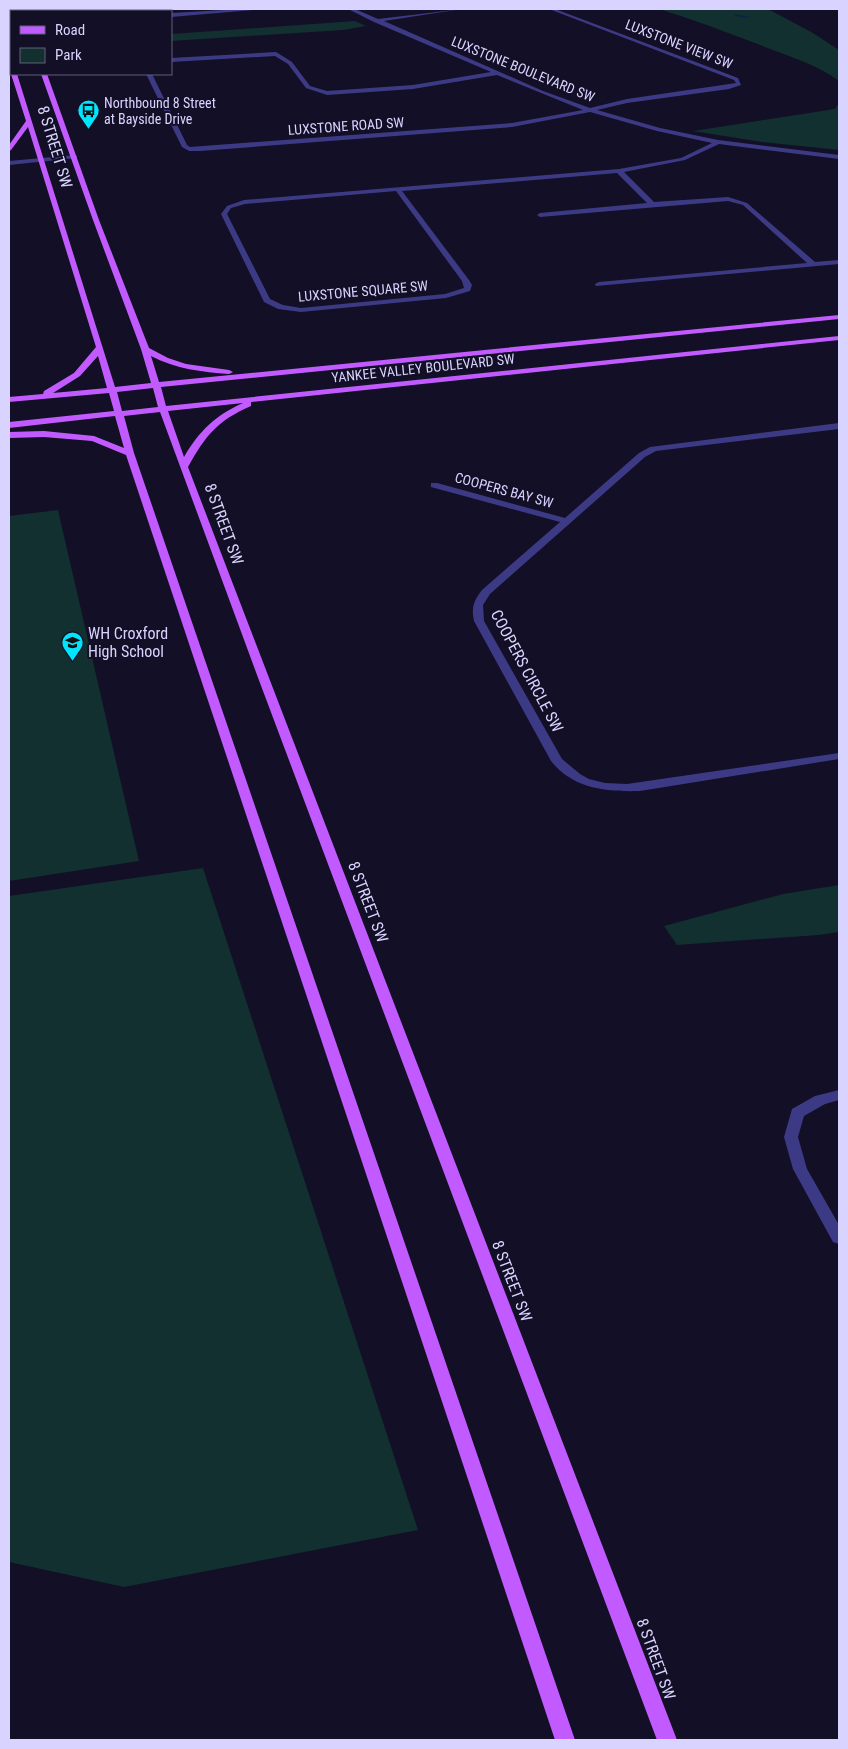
<svg xmlns="http://www.w3.org/2000/svg" width="848" height="1749" viewBox="0 0 848 1749" font-family="'Roboto Condensed',sans-serif">
  <style>
    .green { fill: #12302f }
    .lines { fill: none; stroke-linecap: round; stroke-linejoin: round }
    .stream { fill: #0c2248; fill-rule: evenodd }
    .minor { fill: #3d3a85; fill-rule: evenodd }
    .major { fill: #c25bff; fill-rule: evenodd }
    .labels { text-anchor: middle; dominant-baseline: central; stroke-width: 4; stroke-linejoin: round; paint-order: stroke }
    .far-street-label { font-size: 14px; fill: #d9d4ff; stroke: #130f26 }
    .far-poi-label { font-size: 14px; fill: #d9d4ff; stroke: #130f26; text-anchor: start }
    .street-label { font-size: 16px; fill: #d9d4ff; stroke: #130f26 }
    .poi-label { font-size: 16px; fill: #d9d4ff; stroke: #130f26; text-anchor: start }
  </style>
  <rect width="100%" height="100%" fill="#130f26"/>
  <path class="green" d="M659,9h109l45,24 26,17v31c-20,-15 -43,-22 -66,-31 -38,-15 -76,-29 -114,-41z
    M355,21l11,5 -23,4 -172,11v-7z
    M839,103v47l-77,-8 -69,-11 142,-22z
    M58,510l81,351 -130,20v-365z
    M203,868l215,662 -294,57 -115,-25v-666z
    M839,885v47l-20,3 -142,10 -13,-19 119,-32z"/>
  <g class="lines">
    <path class="stream" d="M734,14l16,3 -2,1 -13,-2z"/>
    <path class="minor" d="M119,9h4l2,2h-5z
      M241,9h23l-93,8v-4z
      M348,9h7l23,10 84,-10 -78,12 159,70 47,17 37,-9 109,-16 -2,-3 -185,-71h6l183,69 3,7 -12,4 -102,14 -30,7 63,18 58,12 121,15v4l-120,-15 -34,16 -61,12 30,30 74,-5 19,6 68,59 24,-2v4l-243,22 -1,-2 4,-2 208,-19 -64,-58 -15,-4 -188,16 -3,-2 3,-2 107,-10 -30,-30 -215,18 67,89 3,5 -2,6 -24,7 -145,14 -23,-3 -14,-7 -43,-88 6,-8 17,-6 375,-31 62,-11 31,-15 -55,-12 -67,-19 -78,15 -312,24h-11l-7,-4 -36,-73h6l35,71 3,2 322,-24 71,-13 -86,-35 -84,14 -86,6 -21,-7 -18,-24 -13,-8 -104,6v-4l105,-6 16,10 18,24 17,5 86,-6 78,-13 -117,-50zM396,191l66,90 2,7 -19,6 -144,14 -18,-3 -13,-6 -43,-85 4,-6 14,-4z
      M75,155l2,1v2l-68,7v-4z
      M839,423v6l-183,22 -11,6 -155,137 -7,11 1,16 78,138 18,15 9,5 16,4 22,1 212,-31v6l-199,32c-33,1 -67,-2 -89,-30l-77,-140c-3,-13 0,-21 8,-31l78,-68 -129,-35v-4h6l128,35 74,-65 11,-6z
      M839,1090v10l-14,4 -21,12 -6,21 9,32 32,56v19l-6,-2 -40,-73 -9,-32 8,-28 23,-13z"/>
    <path class="major" d="M19,9h4l2,2h-5z
      M9,53l2,1v12l-2,-1z
      M11,74h6l98,313 36,-4 -10,-34 -48,-129 -52,-146h6l52,146 50,128 19,10 18,6 43,6 4,2 -4,2c-27,-2 -53,-5 -78,-18l8,26 680,-67v4l-678,68 5,19 673,-70v4l-588,62v4c-34,15 -45,29 -63,61l489,1273h-20l-400,-1065 -97,-263 -36,4 10,37 441,1287h-20l-429,-1285 -34,-14 -48,-4 -35,1v-6l35,-1 50,5 30,12 -9,-32 -106,12v-6l105,-11 -5,-18 -100,9v-5l34,-3 1,-3 30,-18 22,-26 -68,-220 -17,23 -2,1v-6l17,-24zM98,356l9,32 -54,5 27,-17zM153,388l5,19 -36,4 -5,-19zM243,403c-27,12 -44,28 -59,54l-16,-46z"/>
  </g>
  <defs>
    <symbol id="bus-pin" viewBox="-11 -11 22 30"><path d="M0 17L-7.5 6A9.5 9.5 0 1 1 7.5 6Z" fill="#00e5ff" stroke="#130f26"/><path d="M-5-6H5V4H4V6H2V4H-2V6H-4V4H-5ZM-3.5-4V0h7V-4ZM-3.5 1.2v1.5H-2V1.2ZM2 1.2v1.5H3.5V1.2Z" fill="#111"/></symbol>
    <symbol id="school-pin" viewBox="-11 -11 22 30"><path d="M0 17L-7.5 6A9.5 9.5 0 1 1 7.5 6Z" fill="#00e5ff" stroke="#130f26"/><path d="M0-5L7-2L0 1L-7-2ZM-4 1L0 2.5L4 1V4Q0 6-4 4Z" fill="#111"/></symbol>
  </defs>
  <g fill-rule="evenodd">
    <use href="#bus-pin" x="76" y="98" width="25" height="34"/>
    <use href="#school-pin" x="60" y="630" width="25" height="34"/>
  </g>
  <g class="labels">
    <g class="far-street-label">
      <text transform="translate(679 44) rotate(21)">LUXSTONE VIEW SW</text>
      <text transform="translate(523 69) rotate(22)">LUXSTONE BOULEVARD SW</text>
      <text transform="translate(346 126) rotate(-4)">LUXSTONE ROAD SW</text>
      <text transform="translate(363 291) rotate(-5)">LUXSTONE SQUARE SW</text>
      <text transform="translate(423 368) rotate(-6)">YANKEE VALLEY BOULEVARD SW</text>
      <text transform="translate(504 490) rotate(15)">COOPERS BAY SW</text>
    </g>
    <g class="far-poi-label">
      <text x="104" y="103">Northbound 8 Street<tspan x="104" dy="16">at Bayside Drive</tspan></text>
    </g>
    <g class="street-label">
      <text transform="translate(55 147) rotate(73)">8 STREET SW</text>
      <text transform="translate(224 524) rotate(70)">8 STREET SW</text>
      <text transform="translate(527 671) rotate(62)">COOPERS CIRCLE SW</text>
      <text transform="translate(368 902) rotate(69)">8 STREET SW</text>
      <text transform="translate(512 1281) rotate(69)">8 STREET SW</text>
      <text transform="translate(656 1659) rotate(70)">8 STREET SW</text>
    </g>
    <g class="poi-label">
      <text x="88" y="633">WH Croxford<tspan x="88" dy="18">High School</tspan></text>
    </g>
  </g>
  <rect width="848" height="1749" fill="none" stroke="#d9d4ff" stroke-width="20"/>
  <rect x="10" y="10" width="162" height="65" fill="#130f26" stroke="#625e7d"/>
  <rect x="20" y="26" width="25" height="8" fill="#c25bff" stroke="#625e7d"/>
  <text x="55" y="35" font-size="15" fill="#d9d4ff">Road</text>
  <rect x="20" y="48" width="25" height="15" fill="#12302f" stroke="#625e7d"/>
  <text x="55" y="60" font-size="15" fill="#d9d4ff">Park</text>
</svg>
